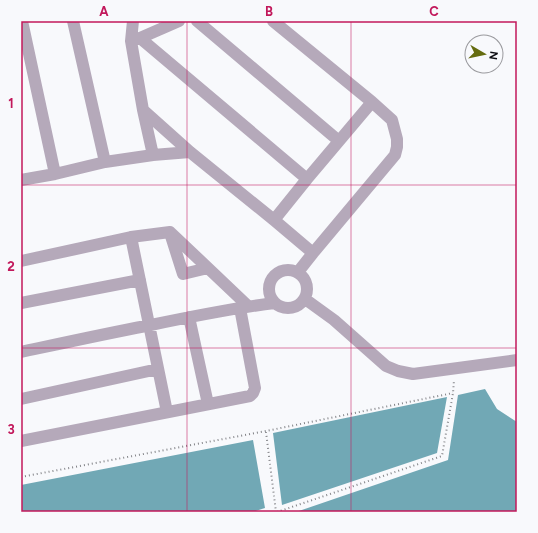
<svg xmlns="http://www.w3.org/2000/svg" width="538" height="533" viewBox="0 0 538 533" font-family="Figtree,sans-serif">
  <style>
    .water { fill: #71a8b5 }
    .lines { fill: none; stroke-linecap: round; stroke-linejoin: round }
    .path { stroke: #848589; stroke-width: 2; stroke-dasharray: 1 3; stroke-linecap: butt }
    .minor { stroke: #b5a9ba; stroke-width: 12 }
    .grid { fill: none; stroke: #c2185b; stroke-width: 1; stroke-opacity: 0.55 }
    .neatline { fill: none; stroke: #c2185b; stroke-width: 1.5 }
    .grid-label { font-size: 13px; text-anchor: middle; font-weight: bold; fill: #c2185b }
  </style>
  <rect width="100%" height="100%" fill="#f8f9fc"/>
  <path class="water" d="M485,389l12,20 20,13v90h-221l152,-52 10,-65z
    M447,397l-10,56 -155,52 -9,-72z
    M253,440l12,68 -13,4h-231v-27z"/>
  <g class="lines">
    <path class="path" d="M266,432l10,80
      M21,477l245,-46 187,-38
      M277,512l165,-56 11,-63 1,-13"/>
    <path class="minor" d="M22,21l33,153
      M73,21l32,141
      M133,21l-2,20 12,69 47,42 84,68 39,33
      M197,21l142,120
      M273,21l99,81 20,18 5,19v8l-2,8 -82,98 -15,19
      M140,38l167,141
      M134,40l6,-2 39,-17
      M143,110l10,45
      M21,180l34,-6 50,-12 48,-7 37,-3
      M274,220l33,-41 65,-77
      M170,232l78,74
      M170,233l13,41 25,-6
      M131,237l36,175
      M21,261l110,-24 39,-5
      M269 289a19 19 0 1 1 38 0a19 19 0 1 1-38 0Z
      M305,299l29,21 52,46 12,5 15,3 104,-14
      M21,303l119,-23
      M189,317l19,87
      M21,352c42,-9 83,-18 125,-26 43,-9 86,-18 129,-23
      M21,399l137,-30
      M21,441l229,-45 3,-3 2,-5 -15,-80"/>
  </g>
  <path class="grid" d="M187,21v491M351,21v491M21,185h496M21,348h496"/>
  <rect width="538" height="533" fill="none" stroke="#f8f9fc" stroke-width="44"/>
  <g transform="translate(484 54) rotate(99)"><circle r="19" fill="#f8f9fc" stroke="#9a9a9e"/>
  <path d="M0-3L7 15L0 10L-7 15Z" fill="#656c10"/>
  <text y="-6" font-size="11" font-weight="bold" text-anchor="middle" fill="#0c0c12">N</text>
  </g>
  <rect x="22" y="22" width="494" height="489" class="neatline"/>
  <g class="grid-label">
    <text x="104" y="16">A</text>
    <text x="269" y="16">B</text>
    <text x="434" y="16">C</text>
    <text x="11" y="108">1</text>
    <text x="11" y="271">2</text>
    <text x="11" y="434">3</text>
  </g>
</svg>
